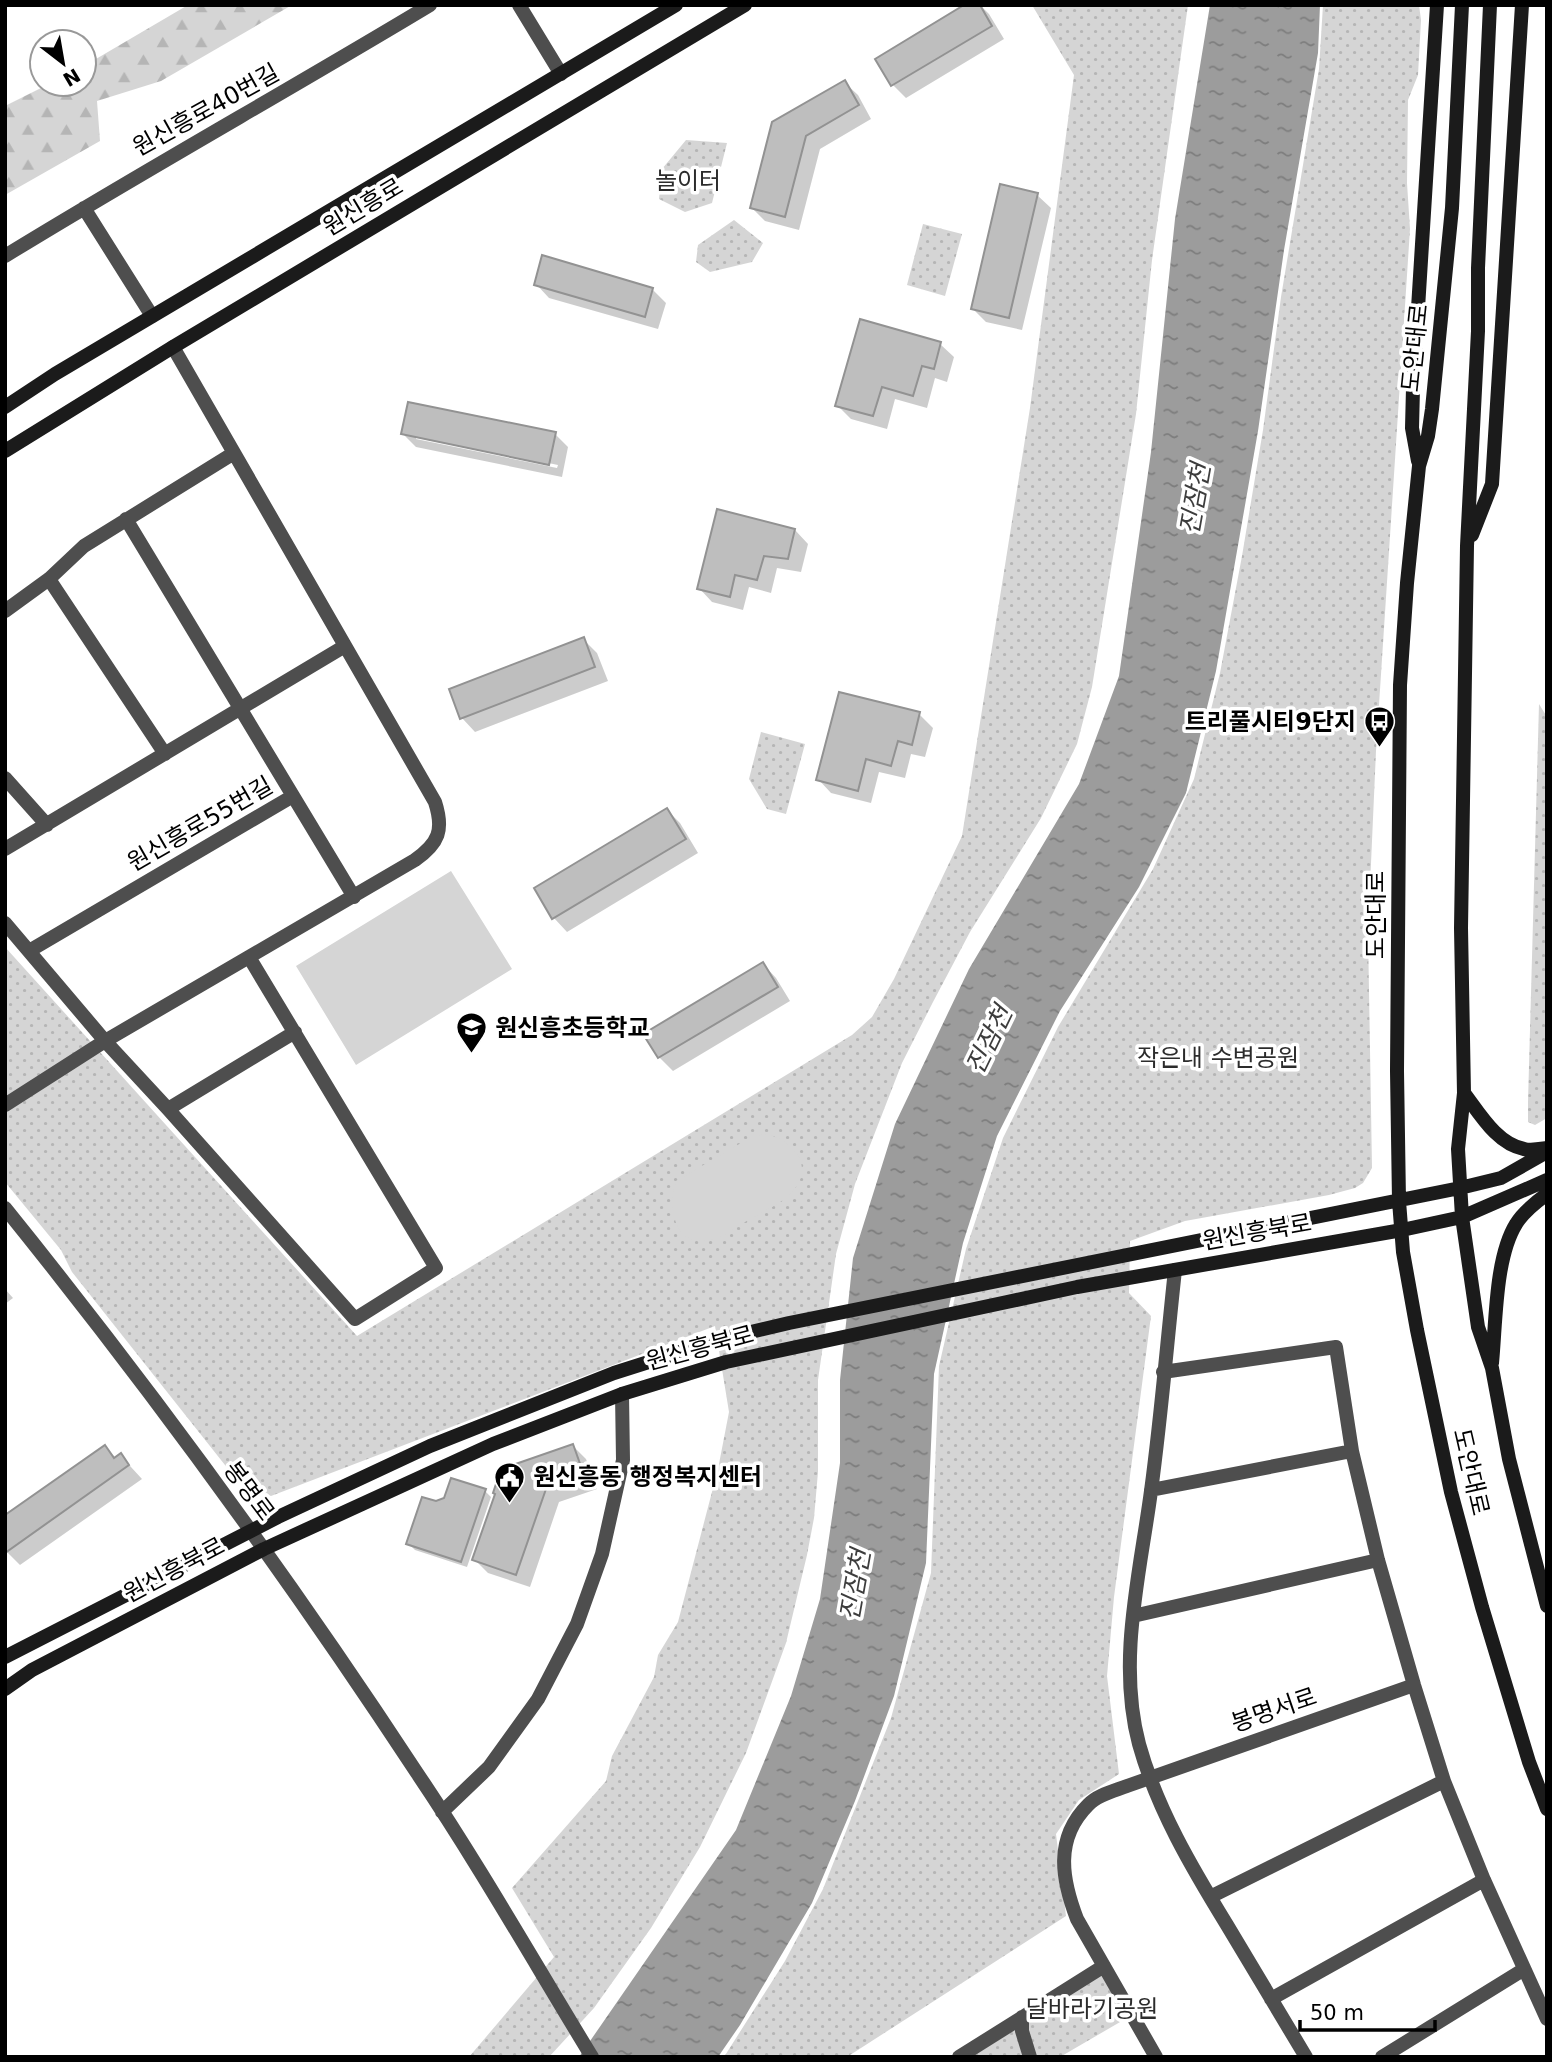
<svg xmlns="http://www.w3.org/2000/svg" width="1552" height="2062" viewBox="0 0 1552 2062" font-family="'DejaVu Sans','Noto Sans KR',sans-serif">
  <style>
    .green { fill: url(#green-dots) }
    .forest { fill: url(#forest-firs) }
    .pitch { fill: #d5d5d5 }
    .water { fill: url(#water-ripples) }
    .shadow { fill: #0003; fill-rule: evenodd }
    .building { fill: #bebebe; stroke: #929292; stroke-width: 2 }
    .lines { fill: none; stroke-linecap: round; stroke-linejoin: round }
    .street { stroke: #4e4e4e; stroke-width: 14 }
    .secondary { stroke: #1b1b1b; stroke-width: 14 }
    .labels { text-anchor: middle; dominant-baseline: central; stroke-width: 7; stroke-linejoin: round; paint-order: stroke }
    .street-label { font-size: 24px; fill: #000; stroke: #fff }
    .park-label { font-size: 24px; fill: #2c2c2c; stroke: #fff }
    .poi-label { font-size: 24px; font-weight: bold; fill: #000; stroke: #fff; text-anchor: start }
    .water-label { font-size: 26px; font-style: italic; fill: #3d3d3d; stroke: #fff }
  </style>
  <defs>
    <pattern id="green-dots" width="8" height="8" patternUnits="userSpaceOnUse" patternTransform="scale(1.75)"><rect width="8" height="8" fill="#d5d5d5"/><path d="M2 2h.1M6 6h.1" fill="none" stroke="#b5b5b5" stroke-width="1.8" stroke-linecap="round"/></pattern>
    <pattern id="forest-firs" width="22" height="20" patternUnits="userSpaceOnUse" patternTransform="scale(1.75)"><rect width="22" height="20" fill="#d5d5d5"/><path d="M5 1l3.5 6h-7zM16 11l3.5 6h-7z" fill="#b5b5b5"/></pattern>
    <pattern id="water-ripples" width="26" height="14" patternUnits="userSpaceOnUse" patternTransform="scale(1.75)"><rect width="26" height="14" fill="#9c9c9c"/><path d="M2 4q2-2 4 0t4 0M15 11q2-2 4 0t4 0" fill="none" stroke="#7d7d7d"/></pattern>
  </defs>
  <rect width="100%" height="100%" fill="#fff"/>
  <path class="green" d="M1032,5h156l-36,255 -16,154 -44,273 -15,57 -36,74 -71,114 -37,70 -31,61 -47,121 -19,70 -18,126v92l-4,46 -7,37 -21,88 -40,110 -46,94 -49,81 -57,80 -45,49h-80l85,-100 -42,-69 94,-107 6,-25 42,-79 4,-22 20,-33 40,-153 11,-57 -14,-86 -444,170 -31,-12 -168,-212 -11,-22 -56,-68v-235l352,389 495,-301 20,-18 22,-38 68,-143 68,-428 44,-333z
    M1323,5h96l2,15 -3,55 -10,25 -1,83 3,46 -34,522 -8,180 4,237 -9,15 -8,5 -26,7 -144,26 -55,20 -1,52 22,23 -37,281 -7,79 12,98 -40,26 -23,34 10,82 -219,141h-123l61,-96 38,-72 68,-171 40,-145 8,-207 27,-117 37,-111 55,-111 95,-158 41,-90 26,-106 22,-117 21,-126 18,-133 38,-228z
    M686,140l41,3 -15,60 -27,9 -26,-13 3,-30z
    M734,220l29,23 -11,19 -42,10 -14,-10 2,-17z
    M923,224l39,10 -17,62 -38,-11z
    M1539,704l8,13v401l-12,7 -7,-3v-20z
    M761,732l44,12 -19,70 -19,-5 -18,-30z
    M1102,1971l25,47 -67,39h-24l-10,-26 2,-12z
    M1018,2024l8,33h-61z"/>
  <path class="forest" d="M188,5h104l-131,76 -64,20 3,40 -95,54v-89l44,-22h35v-18z"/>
  <path class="pitch" d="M451,871l61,98 -156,96 -60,-99z
    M767,1134c31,9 50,37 20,63 -12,10 -29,17 -42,25 -13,8 -28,20 -44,19 -30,-1 -32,-39 -25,-60l77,-45z"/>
  <path class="water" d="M1210,5h110l-2,48 -34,197 -26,181 -42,240 -30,122 -47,94 -79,124 -63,125 -34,107 -29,131 -8,189 -32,133 -39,105 -43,102 -72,122 -22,32h-139l157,-227 55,-134 29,-97 20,-136v-83l13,-122 42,-134 74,-155 110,-185 40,-108 32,-224 24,-233z"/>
  <path class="shadow" d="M967,5h13l9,9 15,25 -98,59 -13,-13z
    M844,82l14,13 13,24 -51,30 -21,81 -34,-9 -13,-13z
    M1037,195l14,13 -29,122 -36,-8 -13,-13z
    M536,284l116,5 14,14 -8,26 -109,-31z
    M940,344l14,13 -7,25 -12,-4 -8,30 -32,-9 -8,30 -36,-10 -14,-14z
    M403,434h152l13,13 -6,30 -146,-30zM416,436l142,29 -1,3 -141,-29z
    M795,530l13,14 -7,28 -24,-4 -6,25 -22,-6 -6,23 -31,-8 -13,-14z
    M583,639l14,14 11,28 -133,51 -13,-14 -11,-28z
    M919,714l14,14 -8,29 -14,-3 -6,24 -26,-6 -8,31 -40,-10 -13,-14z
    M667,810l13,13 18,30 -131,79 -13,-14 -18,-29z
    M763,964l13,14 14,23 -117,70 -14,-14 -13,-23z
    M5,1289l8,9 -8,6z
    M573,1446l13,13 11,30 -38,13 -29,85 -42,-14 -14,-14z
    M105,1447l11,11 4,-3 22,24 -122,86 -13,-13z
    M485,1491l6,6 -24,70 -52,-17 -7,-7 28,-40z"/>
  <path class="building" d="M964,5h16l12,21 -101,60 -16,-27z
    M845,80l14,25 -53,31 -21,81 -35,-9 22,-86z
    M1000,184l38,9 -29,125 -38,-9z
    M542,255l111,33 -8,29 -111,-32z
    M860,319l81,23 -7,27 -12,-3 -9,30 -31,-9 -9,29 -38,-10z
    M408,402l148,30 -7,33 -148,-31z
    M717,509l78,20 -7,30 -24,-3 -7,24 -22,-5 -5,22 -33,-8z
    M584,637l11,30 -135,52 -11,-30z
    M839,692l81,20 -8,33 -14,-4 -7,25 -25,-7 -8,32 -42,-11z
    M667,808l19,31 -134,80 -18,-31z
    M763,962l15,25 -120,71 -15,-24z
    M573,1444l11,31 -38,14 -30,86 -44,-15 23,-66 -2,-1 8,-24z
    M105,1445l9,13 7,-5 8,12 -124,88v-38z
    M451,1478l35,11 -25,73 -55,-18 16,-47 14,4 8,-3z"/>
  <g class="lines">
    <path class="street" d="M519,5l42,69
      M84,208l68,108
      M5,256c140,-86 284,-166 425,-251
      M126,519l228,378
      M49,579l116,175
      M5,611l44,-32 35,-33 150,-93
      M5,778l42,47
      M5,849l340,-203
      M5,923l100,118 63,68 187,210 81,-51 -187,-311
      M29,951l264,-155
      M5,1105l100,-64 310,-181c24,-17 29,-30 20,-58l-262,-455
      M168,1109l127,-77
      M5,1208c146,181 284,370 412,565 62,92 117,189 175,284
      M1175,1270c-8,73 -14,148 -24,221 -11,83 -34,170 -12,253 18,65 53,124 88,181 26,44 53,88 79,132
      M1163,1372l173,-25 16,104 26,109 36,125 30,96 40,99 63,139
      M1151,1490l201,-39
      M1133,1616l245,-56
      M442,1812l47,-45 49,-68 39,-75 25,-70 21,-94 -1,-66
      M1210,1897l234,-116
      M1271,1999l213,-119
      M1022,2017v14l8,26
      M959,2057l145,-91
      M1156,2057l-79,-138c-15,-39 -23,-80 11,-114 9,-10 26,-14 39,-19l287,-101
      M1382,2057l141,-87"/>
    <path class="secondary" d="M1462,5l-10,203 -20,201 -4,27 -9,30 -12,117 -7,102 -3,386 2,130 4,51 14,78 34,162 31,115 47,155 18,47
      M1490,5l-12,263v63l-11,215 -6,382 3,165 -6,56 4,68 16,110 14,41 17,91 38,147
      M5,407l50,-33 621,-369
      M5,451l168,-104 572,-342
      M1418,461l-6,-33 1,-40 24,-383
      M1472,535l20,-51 30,-479
      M1464,1093c16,21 33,51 60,56 7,2 16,0 23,-1
      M1492,1363c4,-40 3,-105 24,-139 7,-12 20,-22 31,-30
      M5,1657l273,-140 152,-71 184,-73 107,-34 68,-16 671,-135 41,-10 46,-26
      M5,1689l27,-19 232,-121 229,-105 129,-50 104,-32 281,-60 70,-15 325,-57 60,-13 85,-37"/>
  </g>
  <defs>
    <symbol id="bus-pin" viewBox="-11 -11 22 30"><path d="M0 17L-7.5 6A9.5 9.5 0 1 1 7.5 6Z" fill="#000" stroke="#fff"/><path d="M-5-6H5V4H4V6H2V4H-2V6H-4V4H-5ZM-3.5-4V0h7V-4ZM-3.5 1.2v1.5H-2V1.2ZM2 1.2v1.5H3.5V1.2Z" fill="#fff"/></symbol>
    <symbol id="school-pin" viewBox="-11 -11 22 30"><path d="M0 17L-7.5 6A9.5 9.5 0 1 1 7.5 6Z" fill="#000" stroke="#fff"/><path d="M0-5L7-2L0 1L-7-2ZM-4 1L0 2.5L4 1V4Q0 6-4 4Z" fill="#fff"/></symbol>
    <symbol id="civic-pin" viewBox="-11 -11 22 30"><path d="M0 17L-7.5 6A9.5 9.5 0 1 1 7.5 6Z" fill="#000" stroke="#fff"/><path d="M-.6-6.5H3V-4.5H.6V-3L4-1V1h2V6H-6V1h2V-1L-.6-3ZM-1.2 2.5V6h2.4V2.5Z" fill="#fff"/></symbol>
  </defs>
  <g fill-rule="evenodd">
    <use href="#bus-pin" x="1362" y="704" width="35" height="47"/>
    <use href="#school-pin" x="454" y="1010" width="35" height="47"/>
    <use href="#civic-pin" x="492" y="1460" width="35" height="47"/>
  </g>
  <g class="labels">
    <g class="street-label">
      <text transform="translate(206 110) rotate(-29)">원신흥로40번길</text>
      <text transform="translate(363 207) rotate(-31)">원신흥로</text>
      <text transform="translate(1415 348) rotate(-84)">도안대로</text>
      <text transform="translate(200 824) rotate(-30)">원신흥로55번길</text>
      <text transform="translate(1376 915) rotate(-90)">도안대로</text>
      <text transform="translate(1257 1232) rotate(-10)">원신흥북로</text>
      <text transform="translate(700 1348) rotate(-15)">원신흥북로</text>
      <text transform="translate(1471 1472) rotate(77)">도안대로</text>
      <text transform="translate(249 1491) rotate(53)">봉명로</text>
      <text transform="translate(174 1570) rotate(-28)">원신흥북로</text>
      <text transform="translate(1274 1710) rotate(-19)">봉명서로</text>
    </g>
    <g class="park-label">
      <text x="688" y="181">놀이터</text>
      <text x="1218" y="1058">작은내 수변공원</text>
      <text x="1092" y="2009">달바라기공원</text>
    </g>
    <g class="poi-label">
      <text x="1356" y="722" text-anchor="end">트리풀시티9단지</text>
      <text x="495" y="1028">원신흥초등학교</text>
      <text x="533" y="1477">원신흥동 행정복지센터</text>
    </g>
    <g class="water-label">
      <text transform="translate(1195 499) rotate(-80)">진잠천</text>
      <text transform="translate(989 1040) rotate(-64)">진잠천</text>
      <text transform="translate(855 1585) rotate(-80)">진잠천</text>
    </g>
  </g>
  <rect width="1552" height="2062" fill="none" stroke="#000000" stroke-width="14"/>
  <g transform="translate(63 63) rotate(149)"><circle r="33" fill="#ffffff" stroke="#999999" stroke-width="2"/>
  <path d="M0-5L12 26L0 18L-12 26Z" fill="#000000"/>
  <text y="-10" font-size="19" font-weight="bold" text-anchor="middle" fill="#000000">N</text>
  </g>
  <path d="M1300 2020v10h135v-10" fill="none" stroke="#000000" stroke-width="3.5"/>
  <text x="1310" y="2020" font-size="21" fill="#000000" stroke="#ffffff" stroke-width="5" paint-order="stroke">50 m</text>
</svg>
